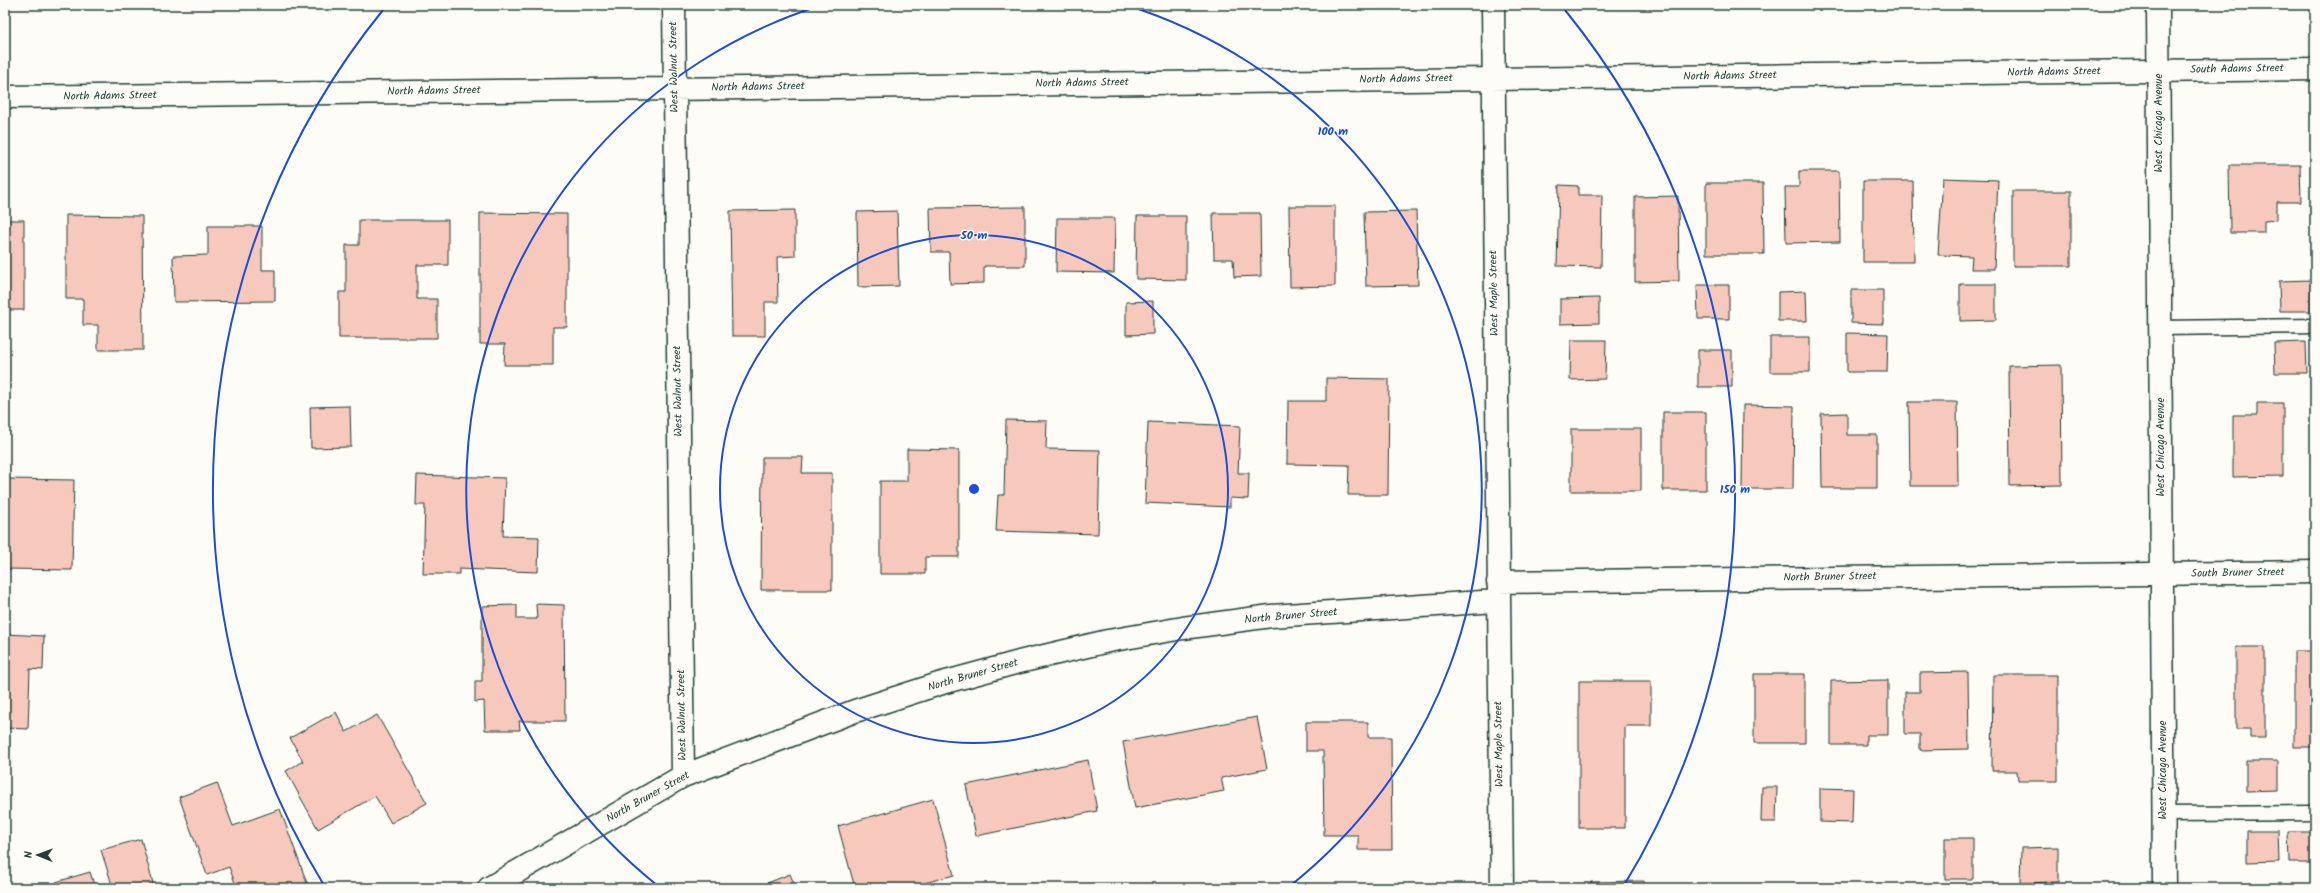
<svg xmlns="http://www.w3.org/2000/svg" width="2320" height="893" viewBox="0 0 2320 893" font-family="Kalam,sans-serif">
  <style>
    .building { fill: #f7c9bd; stroke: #1f3d34 }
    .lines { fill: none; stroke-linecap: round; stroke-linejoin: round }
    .service-casing { stroke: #1f3d34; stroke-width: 17 }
    .minor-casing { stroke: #1f3d34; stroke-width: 25 }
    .secondary-casing { stroke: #1f3d34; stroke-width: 25 }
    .service { stroke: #fdfcf7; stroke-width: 14 }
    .minor { stroke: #fdfcf7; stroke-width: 22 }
    .secondary { stroke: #fdfcf7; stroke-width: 22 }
    .ring { fill: none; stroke: #1d4ed8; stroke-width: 2 }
    .labels { text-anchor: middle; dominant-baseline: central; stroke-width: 3; stroke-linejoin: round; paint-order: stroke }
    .street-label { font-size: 11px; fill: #1f3d34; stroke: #fdfcf7 }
    .centre { fill: #1d4ed8; stroke: #fdfcf7; stroke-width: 2 }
    .ring-label { font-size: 12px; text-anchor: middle; font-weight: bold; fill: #1d4ed8; stroke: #fdfcf7; stroke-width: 3; stroke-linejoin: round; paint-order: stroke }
  </style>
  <rect width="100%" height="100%" fill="#fdfcf7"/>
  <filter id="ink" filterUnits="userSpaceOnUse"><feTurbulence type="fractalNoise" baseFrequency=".025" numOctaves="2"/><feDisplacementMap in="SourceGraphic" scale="8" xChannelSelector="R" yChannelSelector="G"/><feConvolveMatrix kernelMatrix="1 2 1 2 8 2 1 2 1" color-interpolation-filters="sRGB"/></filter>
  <g filter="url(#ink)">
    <path class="building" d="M1590,5h121v3h-120z
      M2229,165h71l1,37h-24v18l-13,1v12h-34z
      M1799,171h40l1,71 -54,1 -1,-56h14z
      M1943,178l55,2 -4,89h-23l1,-13 -34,-1z
      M1863,181h50l1,81h-51z
      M1706,183h57l1,71h-58z
      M1559,185l19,1v9h24l-1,72 -44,-1z
      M2013,191h58v75h-58z
      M1678,196l1,85 -44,1v-85z
      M1289,206h46v80l-45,1z
      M1025,207v59h-41v17l-34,1 -1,-32h-18l-1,-44z
      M795,210v46l-18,1 1,45h-13v34h-33l-2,-125z
      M897,211l2,75 -41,1 -1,-75z
      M1416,211l2,74 -52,1 -2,-74z
      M480,213l87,1v113h-14v38h-49l1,-21h-25z
      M1213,213h47l1,63 -27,1 -1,-18h-19z
      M66,215l76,1 1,134h-45v-25h-15v-26h-17z
      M1137,216h49v64l-50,-1z
      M1057,218h58l-1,55 -58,-1z
      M5,220h19v90h-19z
      M359,220h89v45h-31v34h20v39h-98v-46h7v-47h13z
      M208,226h54v44h13v31l-101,1 -1,-46 35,-1z
      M2311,280v31h-31l-1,-30z
      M1960,284h36v36l-36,1z
      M1697,285h32v34h-31z
      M1851,290h32v34l-32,-1z
      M1806,291l1,30h-29v-29z
      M1599,298v25l-39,1v-25z
      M1153,301v33l-27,1v-33z
      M1847,333l41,1 -1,38h-40z
      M1770,337h40v35h-40z
      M1571,340h35l-1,39 -35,1z
      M2306,342l1,31h-32l-1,-30z
      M1698,350h34v37h-34z
      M2061,365l1,120 -52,1 -1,-120z
      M1326,378l63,1 -1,116h-40l1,-30 -62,-1 1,-63h38z
      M1909,402h48l1,84h-48z
      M2257,403h26v73l-50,1v-62h24z
      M1743,405l51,1 -1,83h-51z
      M350,406l1,41 -40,1 -1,-41z
      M1663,412h43v78h-43z
      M1847,413v22h30v53h-55l-1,-74z
      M1006,420l41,1 -1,28 54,1 -2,84 -102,-3 2,-36h6z
      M1148,422l92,4 -2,47h11l-1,26 -18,-1v9l-85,-4z
      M1571,429h70v62h-70z
      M907,449l52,1v107h-34v17h-45v-93h27z
      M762,457h41l-1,16h30v117h-71z
      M417,475l88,3 -2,58 36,1 -1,35 -79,-3v5h-36l2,-69h-9z
      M5,479l69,1 -2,90 -67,-1z
      M536,604l28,1 1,116h-46l1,9h-35l-1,-29 -9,1v-21h7v-75l35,-1v14h20z
      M5,634l39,2 -1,34 -13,-1 -2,60 -23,-1z
      M2236,647h29v91h-15v-9h-14z
      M2294,651h21v96h-21z
      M1968,672l1,77 -49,1v-16h-15v-42h15v-19z
      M1754,674h51v69h-51z
      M1993,675h65v106h-40l-1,-10h-25z
      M1888,680v55h-22v10h-35v-64z
      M1579,681h72v45h-26v102h-46z
      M336,712l10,20 31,-17 50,88 -36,20 -16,-27 -57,33 -32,-58 17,-10 -13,-23z
      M1257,717l10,52 -46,9 3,13 -89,17 -12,-66z
      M1306,722h62v15h23l1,113h-34v-15h-34l-1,-84h-17z
      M1088,760l9,51 -121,25 -10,-51z
      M2246,761h32v29l-32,1z
      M217,783l16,43 47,-17 27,74 -12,5h-58l-8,-21 -22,8 -28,-78z
      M1762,787h15l-1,35h-15z
      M1820,788l33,1 -1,34 -32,-1z
      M933,799l21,76 -48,13h-51l-17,-62z
      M2247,831h31l1,30 -32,1z
      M2288,832h27v31h-26z
      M1945,838h28v41h-28z
      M141,839l13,48 15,-4 1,5h-57l-12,-38z
      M2058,847v35l-38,1 1,-35z
      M90,872l5,16h-37l-2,-6z
      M790,874l6,14h-41z
      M1644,881v7h-53v-6z"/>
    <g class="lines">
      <defs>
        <path id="service" d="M2160,328l155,-2
          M2163,814l152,-1"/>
        <path id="minor" d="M674,5l9,771
          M1493,5l9,883
          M5,97l2310,-28
          M1498,582l817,-10
          M489,888l194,-112 172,-65 87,-28 77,-21 89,-21 75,-13 88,-12 226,-15"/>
        <path id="secondary" d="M2158,5l6,883"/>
      </defs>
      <use href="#service" class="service-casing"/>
      <use href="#minor" class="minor-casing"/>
      <use href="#secondary" class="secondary-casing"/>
      <use href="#service" class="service"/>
      <use href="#minor" class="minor"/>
      <use href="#secondary" class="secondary"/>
    </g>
  </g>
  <g class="ring">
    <circle cx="974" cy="489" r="254"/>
    <path d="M658 886A507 507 0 0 1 822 5M1126 5A507 507 0 0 1 1290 886"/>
    <path d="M325 887A761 761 0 0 1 383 10M1565 10A761 761 0 0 1 1623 887"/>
  </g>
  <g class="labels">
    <g class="street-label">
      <text transform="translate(674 67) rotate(-91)">West Walnut Street</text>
      <text transform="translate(2237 69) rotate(-1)">South Adams Street</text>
      <text transform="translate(2054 72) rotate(-1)">North Adams Street</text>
      <text transform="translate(1730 76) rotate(-1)">North Adams Street</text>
      <text transform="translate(1406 79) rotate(-1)">North Adams Street</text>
      <text transform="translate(1082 83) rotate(-1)">North Adams Street</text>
      <text transform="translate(758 87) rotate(-1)">North Adams Street</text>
      <text transform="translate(434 91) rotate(-1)">North Adams Street</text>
      <text transform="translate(110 96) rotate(-1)">North Adams Street</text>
      <text transform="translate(2159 123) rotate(-90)">West Chicago Avenue</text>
      <text transform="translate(1494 293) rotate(-91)">West Maple Street</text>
      <text transform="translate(678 391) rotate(-91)">West Walnut Street</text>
      <text transform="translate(2161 447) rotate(-90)">West Chicago Avenue</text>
      <text transform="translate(2238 573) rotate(-1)">South Bruner Street</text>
      <text transform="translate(1830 577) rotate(-1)">North Bruner Street</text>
      <text transform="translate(1291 616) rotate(-5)">North Bruner Street</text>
      <text transform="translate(973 675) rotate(-16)">North Bruner Street</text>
      <text transform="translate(682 715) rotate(-91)">West Walnut Street</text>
      <text transform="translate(1499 744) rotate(-91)">West Maple Street</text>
      <text transform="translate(2163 770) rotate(-90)">West Chicago Avenue</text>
      <text transform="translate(648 797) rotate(-29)">North Bruner Street</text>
    </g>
  </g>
  <circle cx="974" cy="489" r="6" class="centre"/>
  <g class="ring-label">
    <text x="1333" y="135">100 m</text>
    <text x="974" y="239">50 m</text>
    <text x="1735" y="493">150 m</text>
  </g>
  <rect width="2320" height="893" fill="none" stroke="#fdfcf7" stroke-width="20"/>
  <rect x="10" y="10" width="2300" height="873" fill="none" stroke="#1f3d34" stroke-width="1.5" filter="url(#ink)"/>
  <g transform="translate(38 855) rotate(271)" stroke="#fdfcf7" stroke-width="3" paint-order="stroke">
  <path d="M0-3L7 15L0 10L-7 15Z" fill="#1f3d34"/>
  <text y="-6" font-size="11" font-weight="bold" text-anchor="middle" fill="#1f3d34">N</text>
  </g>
</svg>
